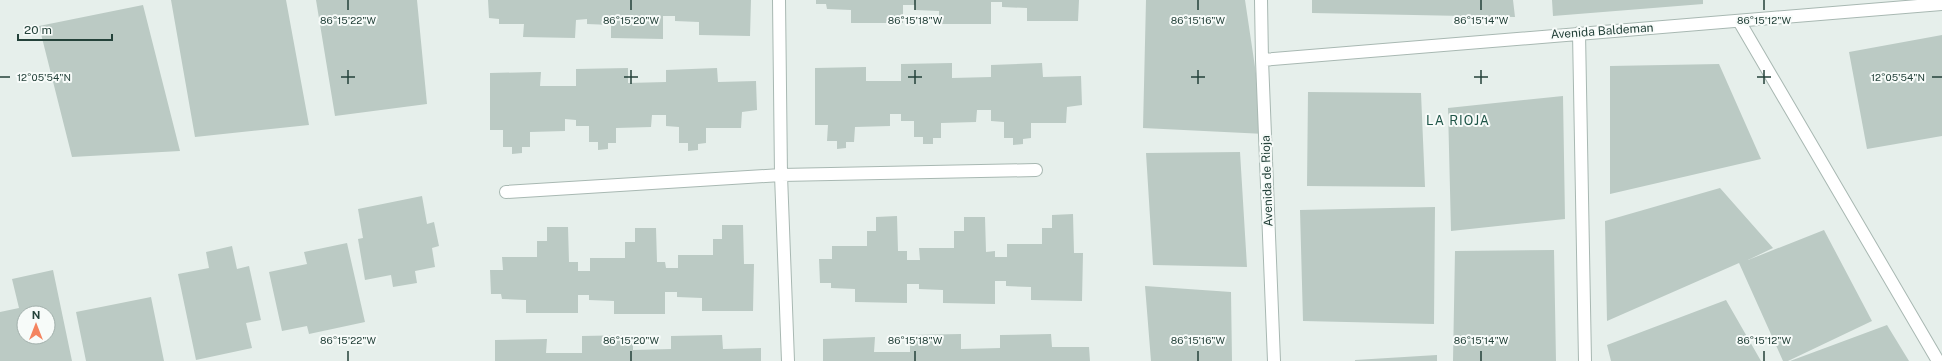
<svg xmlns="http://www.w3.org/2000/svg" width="1942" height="361" viewBox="0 0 1942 361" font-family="'Public Sans',sans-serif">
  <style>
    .building { fill: #bbcac4; fill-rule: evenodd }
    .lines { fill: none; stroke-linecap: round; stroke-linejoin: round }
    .minor-casing { stroke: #a8b8b2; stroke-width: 14 }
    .minor { stroke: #fff; stroke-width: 12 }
    .ticks { fill: none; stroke: #24423a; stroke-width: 1.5 }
    .labels { text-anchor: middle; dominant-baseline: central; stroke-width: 4; stroke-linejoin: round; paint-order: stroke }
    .street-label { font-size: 12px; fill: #24423a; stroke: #f7fbf9 }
    .neighbourhood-label { font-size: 13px; letter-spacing: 1px; fill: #1f5548; stroke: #f7fbf9 }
    .ticks-label { font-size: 10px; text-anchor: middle; fill: #24423a; stroke: #f7fbf9; stroke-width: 4; stroke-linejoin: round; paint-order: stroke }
  </style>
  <rect width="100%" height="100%" fill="#e6efeb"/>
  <path class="building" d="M171,0h115l23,125 -114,12z
    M316,0h101l10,104 -92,12z
    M488,0h263l-1,36 -51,-1v-13l-24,-1v-5h-12v23l-52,-1v-13l-24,-1v-5l-11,1 -1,18 -52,-1 1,-13h-25v-5l-10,-1z
    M816,0h263l-1,21h-51v-13l-25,-1v-5h-11v22h-52v-13l-24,-1v-5h-12v18h-52v-13l-24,-1 -1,-5h-10z
    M1146,0h99l20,134 -122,-6z
    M1312,0h201l2,17 -203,-4z
    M1552,0h151v4l-150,12z
    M143,5l37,146 -108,6 -33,-131z
    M1942,35v101l-75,13 -18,-97z
    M952,63v15l39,-1v-12l51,-2 1,14 38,-1 1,29 -15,2 -1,16h-35v15l-8,1v5l-10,1v-7h-9v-16l-13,-1v-11h-14l-1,12 -35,1v15h-8v6h-10v-7h-9v-16h-13v-7h-11v12l-35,1 -1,15h-8v6l-9,1v-8h-10l1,-16h-13v-57l51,-1v14h35v-17z
    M1719,64l42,95 -151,35v-128z
    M628,68v15l38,-1v-12l51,-2 1,14 38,-1 1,29 -15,2 -1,16h-35v15l-8,1v6l-10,1v-8h-9v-16l-13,-1v-11h-14l-1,12 -35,1v15h-8v6l-10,1v-8h-9v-16h-13v-6l-11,-1v12l-35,1v15h-8v6l-10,1v-7h-9v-17h-13v-57l51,-1 -1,14h36v-17z
    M1308,92l113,1 4,94 -118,-1z
    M1563,96l2,123 -114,12 -3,-123z
    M1240,152l7,115 -94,-2 -7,-112z
    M1720,188l53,60 -25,12 76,-30 48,91 -84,40h-5l-44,-98 -132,58 -2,-100z
    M422,196l5,28 7,-2 5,24 -7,2 3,19 -20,4 2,12 -24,4 -2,-12 -26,5 -7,-41 5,-1 -5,-29z
    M1435,207l-1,117 -131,-3 -3,-111z
    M1073,214l1,39h9l-1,48 -51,-1v-13l-25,-1v-5h-11v23l-52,-1v-13l-24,-1v-5h-12v19l-52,-1v-13l-24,-1v-5h-11l-1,-24h13v-13h35v-15h9v-14l21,-1 1,35h9v9h13l-1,-12h35v-17h10v-14h21l1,35 9,-1v6h12v-13h35v-16h10v-13z
    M722,225h21l1,39h10l-1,47h-51v-13l-25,-1v-5h-12v22h-51v-13l-25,-1v-5h-11v18h-52v-13l-24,-1 -1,-5h-10l-1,-24h13l-1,-13h35v-16h10v-14h21l1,35h9v9h12v-13h35v-16h10v-14h21l1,34h8l1,6h12v-13h35v-16h9z
    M347,243l18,79 -56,12 -2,-8 -25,5 -13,-59 38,-8 -3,-12z
    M232,246l5,23 12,-3 12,54 -15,3 6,25 -56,12 -18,-86 31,-6 -3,-16z
    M1554,250l2,111h-103l2,-110z
    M53,270l19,91h-72v-49l19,-4 -7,-29zM24,313h24v24h-24z
    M1145,286l86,6 1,69h-81z
    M151,297l13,64h-78l-10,-49z
    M1726,300l35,61h-150l-4,-16z
    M1887,325l22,36h-119z
    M961,334v15l39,-1v-13l51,-1 1,13h37l1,14h-267v-22l52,-2 -1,15h36v-17z
    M633,335v15l38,-1v-13l51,-1 1,14 38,-1v13h-266v-21l52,-1 -1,14h36v-17z
    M1437,355v6h-82v-1z"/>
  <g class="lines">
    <defs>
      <path id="minor" d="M779,0l2,175 7,186
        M1261,0l1,60 12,301
        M1739,21l199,340
        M1579,33l6,328
        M1262,60l680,-56
        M506,192l275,-17 255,-5"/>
    </defs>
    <use href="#minor" class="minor-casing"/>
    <use href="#minor" class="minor"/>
  </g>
  <path class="ticks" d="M348,0v10M631,0v10M915,0v10M1198,0v10M1481,0v10M1764,0v10M348,70v14M631,70v14M915,70v14M1198,70v14M1481,70v14M1764,70v14M0,77h10M341,77h14M624,77h14M908,77h14M1191,77h14M1474,77h14M1757,77h14M1932,77h10M348,351v10M631,351v10M915,351v10M1198,351v10M1481,351v10M1764,351v10"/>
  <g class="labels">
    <g class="street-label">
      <text transform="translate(1602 31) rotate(-4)">Avenida Baldeman</text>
      <text transform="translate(1267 181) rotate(-92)">Avenida de Rioja</text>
    </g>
    <g class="neighbourhood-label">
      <text x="1458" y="120">LA RIOJA</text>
    </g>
  </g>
  <g class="ticks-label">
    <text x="348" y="24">86°15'22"W</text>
    <text x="631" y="24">86°15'20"W</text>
    <text x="915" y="24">86°15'18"W</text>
    <text x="1198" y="24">86°15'16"W</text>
    <text x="1481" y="24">86°15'14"W</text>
    <text x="1764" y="24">86°15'12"W</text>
    <text x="44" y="81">12°05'54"N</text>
    <text x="1898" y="81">12°05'54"N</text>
    <text x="348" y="344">86°15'22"W</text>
    <text x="631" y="344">86°15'20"W</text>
    <text x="915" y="344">86°15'18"W</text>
    <text x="1198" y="344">86°15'16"W</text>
    <text x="1481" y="344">86°15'14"W</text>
    <text x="1764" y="344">86°15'12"W</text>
  </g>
  <g transform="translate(36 325)"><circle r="19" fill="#f7fbf9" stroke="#a3b1ad"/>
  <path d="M0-3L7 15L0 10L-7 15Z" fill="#f4845f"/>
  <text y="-6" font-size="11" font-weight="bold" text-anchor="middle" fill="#24423a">N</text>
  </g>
  <path d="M18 34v6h94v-6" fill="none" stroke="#24423a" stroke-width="2"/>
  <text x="24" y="34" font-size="12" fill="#24423a" stroke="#f7fbf9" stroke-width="3" paint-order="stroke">20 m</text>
</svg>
